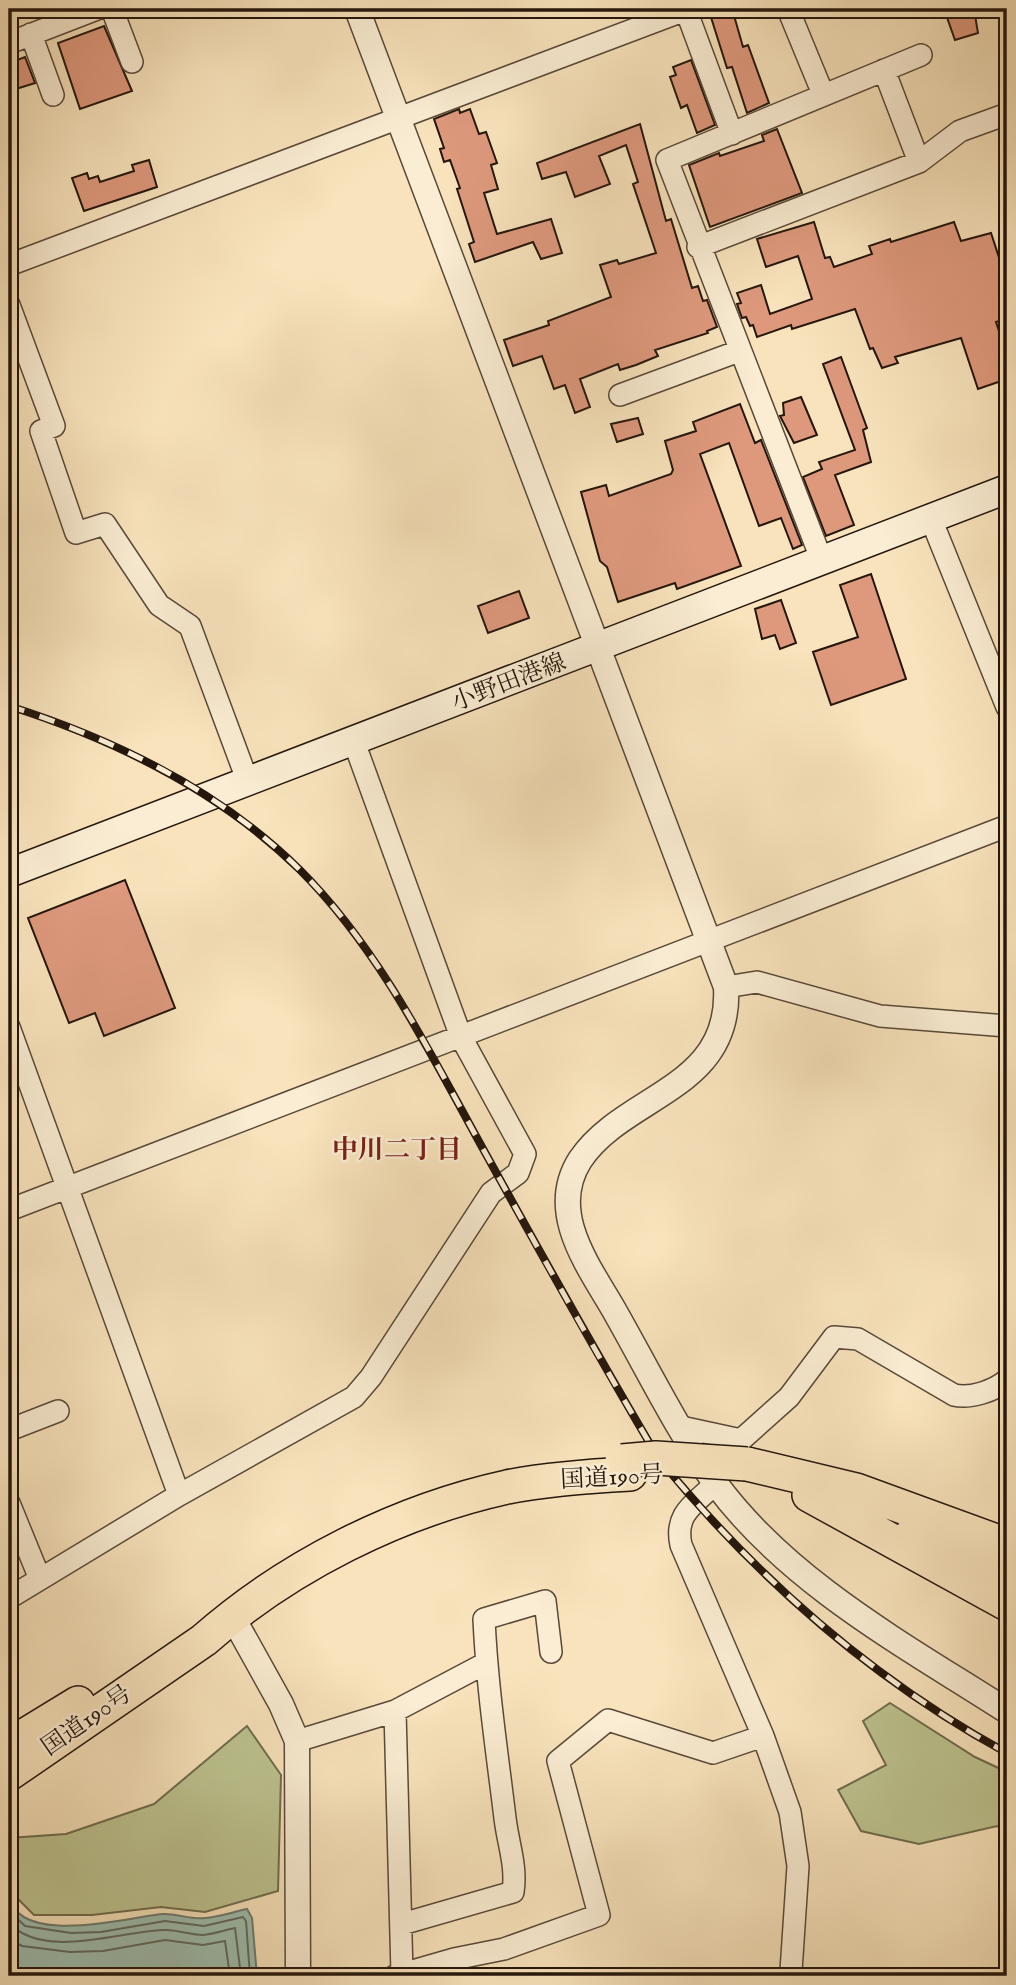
<svg xmlns="http://www.w3.org/2000/svg" width="1016" height="1985" viewBox="0 0 1016 1985" font-family="'IM FELL English','Noto Serif JP',serif">
  <style>
    .green { fill: #bdc491; stroke: #706d4e; stroke-width: 2 }
    .water { fill: #9dbeaf; stroke: #6d7b6e; stroke-width: 2 }
    .lines { fill: none; stroke-linecap: round; stroke-linejoin: round }
    .shore { stroke: #606a5e; stroke-width: 2 }
    .building { fill: #de997d; stroke: #24160c; stroke-width: 2 }
    .minor-casing { stroke: #594938; stroke-width: 24 }
    .tertiary-casing { stroke: #594938; stroke-width: 27 }
    .secondary-casing { stroke: #24160c; stroke-width: 31 }
    .trunk-casing { stroke: #24160c; stroke-width: 36 }
    .minor { stroke: #faedd3; stroke-width: 21 }
    .tertiary { stroke: #faedd3; stroke-width: 24 }
    .secondary { stroke: #faedd3; stroke-width: 28 }
    .trunk { stroke: #f8e3bc; stroke-width: 33 }
    .rail-casing { stroke: #24160c; stroke-width: 8 }
    .rail { stroke: #faedd3; stroke-width: 5; stroke-dasharray: 16; stroke-linecap: butt }
    .trunk-bridge-casing { stroke: #24160c; stroke-width: 36; stroke-linecap: butt }
    .trunk-bridge { stroke: #f8e3bc; stroke-width: 33 }
    .labels { text-anchor: middle; dominant-baseline: central; stroke-width: 5; stroke-linejoin: round; paint-order: stroke }
    .street-label { font-size: 24px; fill: #24160c; stroke: #faedd3 }
    .neighbourhood-label { font-size: 26px; font-weight: bold; fill: #7a1f14; stroke: #faedd3 }
  </style>
  <rect width="100%" height="100%" fill="#f8e3bc"/>
  <filter id="stains"><feTurbulence type="fractalNoise" baseFrequency=".00286" numOctaves="4"/><feColorMatrix values="0 0 0 0 .2 0 0 0 0 .09 0 0 0 0 .02 0 0 0 .5 -.17"/></filter>
  <radialGradient id="worn" r=".72"><stop offset=".6" stop-color="#630" stop-opacity="0"/><stop offset="1" stop-color="#630" stop-opacity=".3"/></radialGradient>
  <path class="green" d="M890,1703l85,54 32,15v59l-10,-5 -78,18 -58,-13 -23,-41 48,-25 -23,-44z
    M247,1726l34,49 -3,116 -73,21 -44,-5 -69,8h-58l-19,-19 -6,-58 57,-4 88,-30z"/>
  <path class="water" d="M9,1895c8,53 120,22 153,19 14,-1 29,6 43,4 14,-1 28,-6 42,-9l5,9 5,58h-248z"/>
  <g class="lines">
    <path class="shore" d="M9,1911l16,15 46,7 30,-1 64,-11 39,5 39,-9 3,4 4,55
      M9,1923c36,38 114,7 157,7 12,0 25,5 37,5 11,-1 22,-5 32,-7l6,48
      M9,1939l13,7 48,6 33,-1 62,-11 38,5 22,-4 5,35"/>
  </g>
  <path class="building" d="M717,9l16,3 10,35 5,-2 21,58 -22,10 -15,-46 -5,1 -18,-57z
    M944,9h30l4,24 -23,7z
    M104,26l28,65 -52,18 -22,-66z
    M25,57l10,26 -19,6 -7,-26z
    M691,60l24,65 -18,8 -10,-28 -6,3 -11,-31 6,-2 -3,-8z
    M459,109l1,4 10,-4 9,25 7,-2 11,31 -6,2 7,24 -14,4 13,41 54,-15 11,34 -21,6 -8,-17 -58,20 -6,-18 5,-2 -17,-53 3,-1 -10,-28 -6,2 -4,-13 4,-1 -10,-29z
    M640,124l26,97 5,-2 21,69 6,-2 5,15 4,-1 10,27 -10,4 1,2 -53,17 3,6 -22,9 -16,5 -2,-6 -38,15 10,28 -15,6 -10,-28 -11,4 -12,-33 -29,10 -9,-26 45,-15 -1,-4 63,-24 -11,-32 17,-5 2,4 37,-11 -23,-69 5,-2 -12,-37 -27,11 11,28 -35,13 -9,-25 -24,7 -5,-16z
    M777,129l25,64 -92,34 -21,-62 30,-12 1,3 44,-15 -2,-6z
    M149,160l8,27 -73,24 -12,-33 15,-5 2,6 9,-3 2,6 34,-11 -2,-6z
    M814,222l11,36 5,-1 4,10 38,-13 -3,-8 21,-7 1,3 63,-20 7,19 30,-8 16,49v37l-11,3 11,33v24l-29,10 -17,-51 -66,19 3,6 -16,5 -9,-20 -3,1 -15,-40 -63,20 -1,-4 -34,12 -4,-12 -3,1 -4,-9 -4,1 -5,-14 4,-1 -4,-10 24,-8 9,29 42,-15 -14,-43 -32,11 -9,-28z
    M841,357l26,71 -4,2 8,32 -36,13 19,50 -28,11 -23,-59 19,-8 -3,-7 36,-12 -32,-86z
    M801,397l16,38 -23,8 -14,-27 4,-1 -1,-12z
    M740,404l15,39 6,-3 41,105 -9,4 -12,-31 -22,8 -30,-83 -29,11 41,112 -64,23 -2,-6 -57,19 -11,-35 -7,-6 -19,-69 25,-7 3,11 62,-22 2,-4 -8,-29 31,-10 -3,-9z
    M638,418l5,16 -26,8 -6,-18z
    M871,574l35,105 -75,26 -18,-53 45,-15 -18,-52z
    M519,591l10,27 -41,15 -10,-27z
    M781,600l15,43 -16,6 -5,-14 -13,4 -7,-30z
    M125,880l50,128 -71,28 -9,-23 -26,10 -41,-105z"/>
  <g class="lines">
    <defs>
      <path id="minor" d="M112,9l20,53
        M788,9l35,85
        M686,10l46,124
        M31,34l22,61
        M9,43l88,-34
        M884,70l35,92
        M698,247l221,-85 41,-31 47,-17
        M9,265l679,-256
        M9,305l45,121 -13,5 35,102 29,-9 54,81 31,21 58,156
        M620,395l119,-44
        M931,519l76,188
        M822,561l-155,-401 254,-105
        M726,987l31,-5 123,34 127,10
        M9,1027l170,468
        M9,1210l998,-384
        M681,1427l60,13 48,-43 45,-60 24,2 96,56c16,4 40,-4 53,-15
        M9,1430l49,-19
        M716,1483c-21,21 -42,30 -35,62l82,191 27,76 8,54 -7,105 3,5
        M9,1503l31,76
        M9,1598l170,-103 175,-98 17,-20 120,-184 27,-20 7,-19 -64,-117 -107,-295
        M395,1711l7,263
        M297,1741l98,-30 91,-48
        M402,1924l111,-32c4,-26 -5,-48 -8,-74 -8,-66 -18,-132 -21,-199l61,-18 6,51
        M395,1976l59,-17 50,-10 95,-34 -41,-154 50,-41 105,33 50,-17"/>
      <path id="tertiary" d="M357,9l369,978c6,103 -102,107 -146,173 -33,52 8,105 34,150 33,58 63,120 102,174 73,99 190,162 291,227
        M232,1616l49,88 16,37 1,235"/>
      <path id="secondary" d="M9,873l998,-384"/>
      <path id="trunk" d="M747,1464l109,26 151,55
        M809,1495l198,109
        M913,1532l94,41
        M9,1745l69,-42
        M9,1774l195,-134c84,-74 194,-129 303,-153 41,-8 82,-11 123,-13"/>
    </defs>
    <use href="#minor" class="minor-casing"/>
    <use href="#tertiary" class="tertiary-casing"/>
    <use href="#secondary" class="secondary-casing"/>
    <use href="#trunk" class="trunk-casing"/>
    <use href="#minor" class="minor"/>
    <use href="#tertiary" class="tertiary"/>
    <use href="#secondary" class="secondary"/>
    <use href="#trunk" class="trunk"/>
    <defs>
      <path id="rail" d="M9,706c107,34 210,84 291,164 79,79 129,181 182,277 58,105 116,210 177,312 97,118 214,221 348,294"/>
    </defs>
    <use href="#rail" class="rail-casing"/>
    <use href="#rail" class="rail"/>
    <defs>
      <path id="trunk-bridge" d="M622,1461l34,-3 91,6"/>
    </defs>
    <use href="#trunk-bridge" class="trunk-bridge-casing"/>
    <use href="#trunk-bridge" class="trunk-bridge"/>
  </g>
  <g class="labels">
    <g class="street-label">
      <text transform="translate(509 683) rotate(-21)">小野田港線</text>
      <text transform="translate(612 1478) rotate(-3)">国道190号</text>
      <text transform="translate(87 1721) rotate(-35)">国道190号</text>
    </g>
    <g class="neighbourhood-label">
      <text x="397" y="1150">中川二丁目</text>
    </g>
  </g>
  <rect width="1016" height="1985" fill="none" stroke="#f8e3bc" stroke-width="35"/>
  <rect x="10" y="10" width="995" height="1964" fill="none" stroke="#24160c" stroke-width="3.5"/>
  <rect x="18" y="18" width="981" height="1950" fill="none" stroke="#24160c" stroke-width="2"/>
  <rect width="100%" height="100%" filter="url(#stains)"/>
  <rect width="100%" height="100%" fill="url(#worn)"/>
</svg>
